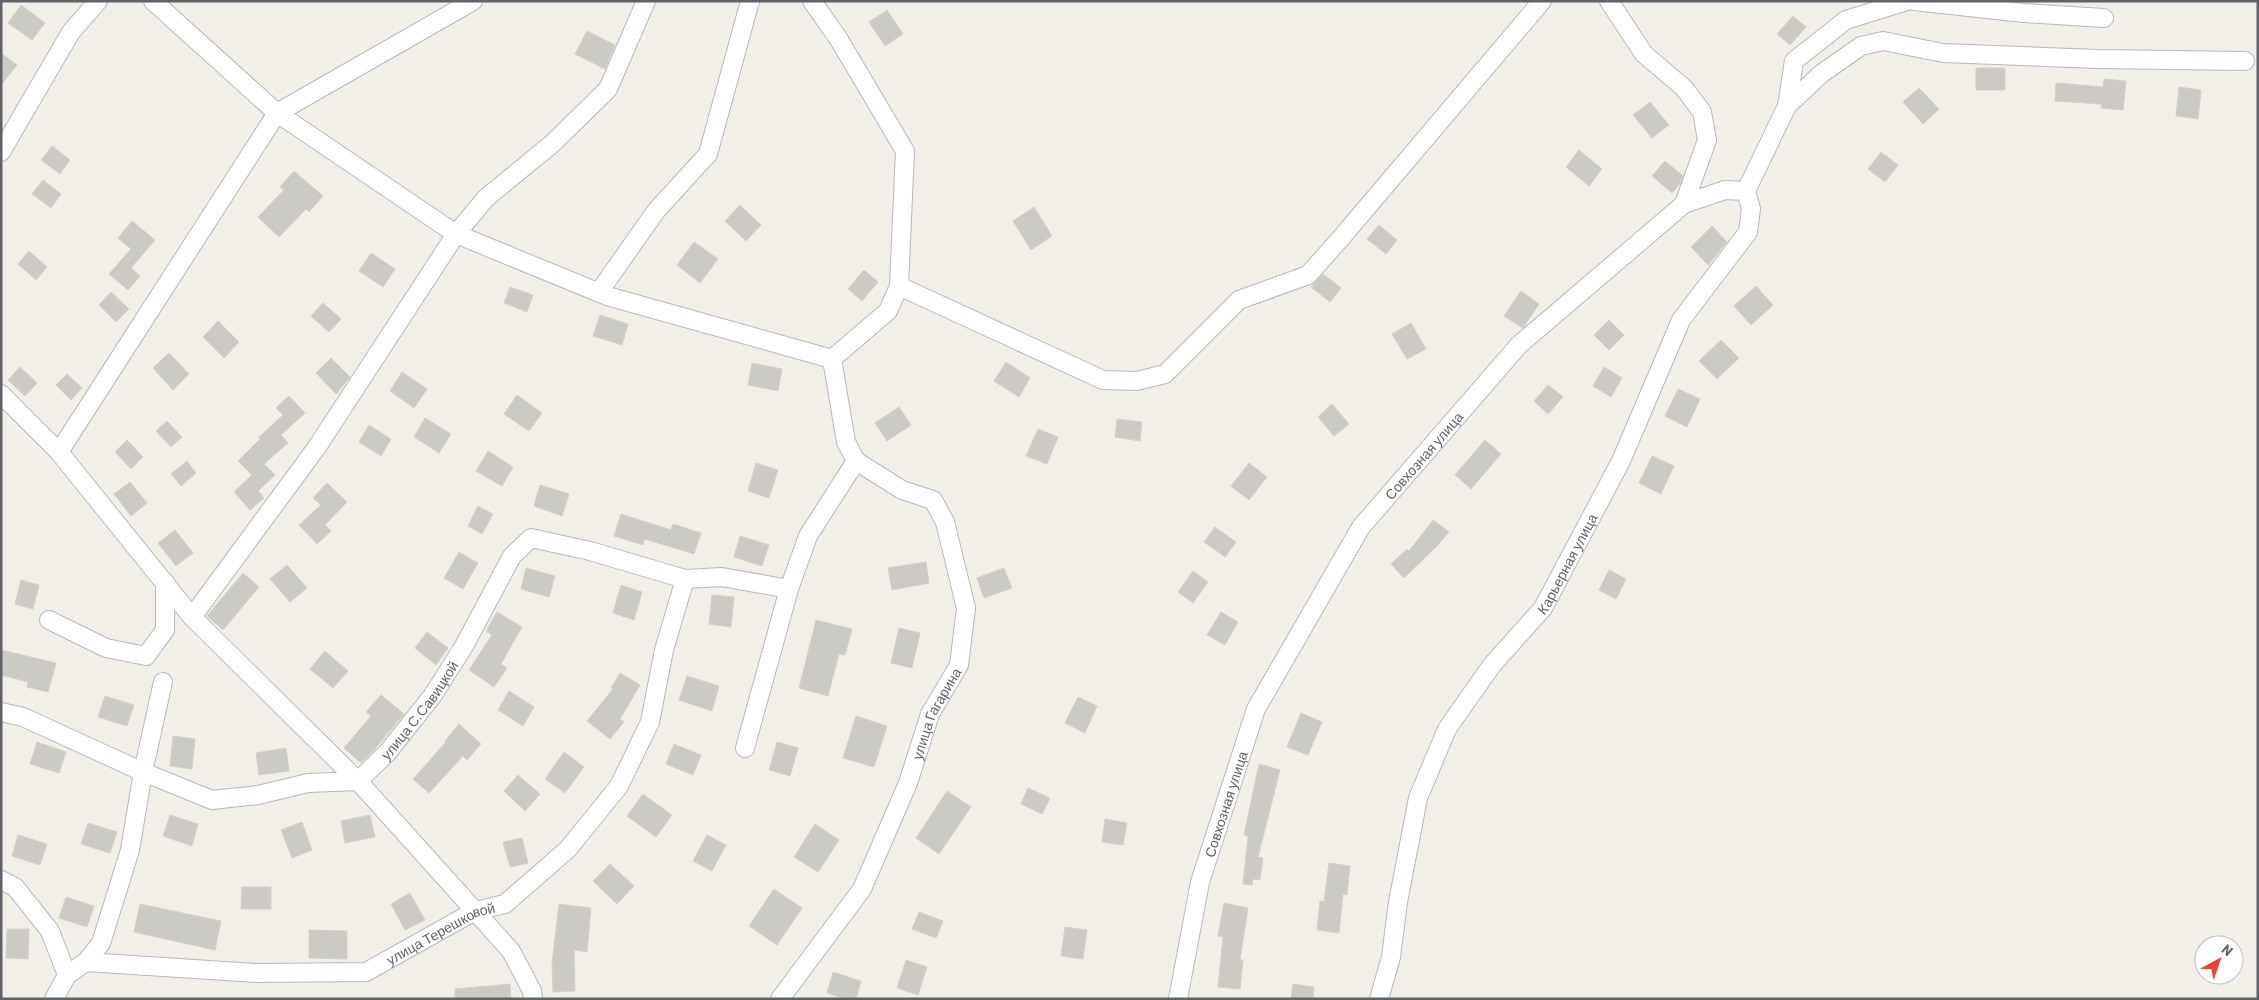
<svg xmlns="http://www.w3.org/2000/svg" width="2259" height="1000" viewBox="0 0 2259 1000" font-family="Barlow,sans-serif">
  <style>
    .building { fill: #cccac5; stroke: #d6d1c6 }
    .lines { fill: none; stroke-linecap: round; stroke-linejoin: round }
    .minor-casing { stroke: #b5b8bc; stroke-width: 20 }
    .minor { stroke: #fff; stroke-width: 18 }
    .labels { text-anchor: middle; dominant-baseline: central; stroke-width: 5; stroke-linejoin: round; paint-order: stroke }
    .street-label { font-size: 14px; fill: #5f6368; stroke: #fff }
  </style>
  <rect width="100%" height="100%" fill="#f1efe8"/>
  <path class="building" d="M21,5l24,18 -13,17 -24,-17z
    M887,10l16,24 -18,12 -16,-24z
    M1793,16l13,11 -16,18 -13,-11z
    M587,31l28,14 -10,24 -30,-15z
    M1,53l16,12 -16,20z
    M1976,68h29v22h-29z
    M2104,79l22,2 -3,29 -22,-2v-4l-46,-3 1,-18 47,4z
    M2179,87l22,3 -3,29 -22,-3z
    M1919,88l20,21 -16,15 -20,-22z
    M1650,102l19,23 -17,13 -19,-23z
    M52,146l18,14 -10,14 -19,-14z
    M1579,150l23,19 -13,17 -23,-19z
    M1881,152l17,13 -13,17 -17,-13z
    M1665,161l18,15 -3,8 -8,9 -20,-17z
    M294,171l29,25 -14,16 -3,-3 -27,28 -21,-20 26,-27 -4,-3z
    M43,180l18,14 -10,14 -19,-14z
    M740,205l21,20 -15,16 -21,-20z
    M1034,207l18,29 -21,14 -18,-29z
    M132,221l23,19 -24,28 9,8 -12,14 -19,-16 22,-25 -13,-11z
    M1379,225l18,15 -11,14 -19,-15z
    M1712,226l15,16 -19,23 -17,-18z
    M694,242l24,17 -18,24 -23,-18z
    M29,251l18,16 -11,13 -18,-16z
    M371,253l24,16 -12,18 -24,-16z
    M864,270l14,12 -16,19 -14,-12z
    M1323,274l18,14 -11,14 -19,-15z
    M1756,286l17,19 -22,20 -17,-19z
    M510,287l23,8 -6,17 -23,-9z
    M1521,291l18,13 -16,24 -19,-12z
    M111,292l18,17 -13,13 -17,-17z
    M323,303l18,16 -12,13 -18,-16z
    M600,315l28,9 -6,21 -29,-9z
    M1609,320l15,15 -15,15 -15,-15z
    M218,321l21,21 -15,16 -21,-21z
    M1411,323l15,26 -19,10 -15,-25z
    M1721,340l18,18 -22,21 -18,-18z
    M169,353l20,21 -16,16 -20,-22z
    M331,358l19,19 -14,17 -20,-21z
    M1006,362l24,16 -11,19 -25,-16z
    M752,363l30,6 -4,22 -30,-6z
    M20,367l17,16 -12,13 -17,-16z
    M1604,367l18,11 -11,19 -18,-11z
    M402,372l25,17 -13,19 -24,-17z
    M67,374l15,14 -11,12 -15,-15z
    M1548,385l15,12 -15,17 -14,-13z
    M1678,389l22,10 -13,28 -22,-11z
    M517,395l25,18 -13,18 -25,-17z
    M289,396l16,17 -24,22 7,8 -24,21 11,11 -17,16 6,7 -14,12 -16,-18 18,-17 -14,-14 22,-22 -1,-2 24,-22 -7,-7z
    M1332,404l17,20 -15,12 -16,-19z
    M899,407l12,18 -24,16 -12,-18z
    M425,418l26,16 -12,19 -25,-16z
    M1117,419l25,3 -2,19 -25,-4z
    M167,421l15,16 -11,10 -15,-16z
    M369,425l22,14 -10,17 -22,-14z
    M1038,429l20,8 -11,27 -21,-8z
    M127,440l16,17 -12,12 -16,-17z
    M1485,440l16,14 -30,35 -16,-14z
    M488,451l25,16 -11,19 -26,-15z
    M1652,456l22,10 -13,28 -22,-11z
    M187,461l9,12 -15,13 -10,-12z
    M756,463l22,7 -9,28 -21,-7z
    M1249,463l18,14 -18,23 -18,-14z
    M130,482l17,21 -16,13 -17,-22z
    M327,483l20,19 -22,23 6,6 -14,13 -18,-19 22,-20 -8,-7z
    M540,485l29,9 -7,22 -28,-10z
    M478,506l15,8 -11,20 -14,-8z
    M621,514l50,16 2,-6 28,9 -7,21 -49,-15 -2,6 -29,-9z
    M1433,520l16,12 -12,14 -33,32 -13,-14 16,-15 2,2z
    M1215,527l21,15 -11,15 -21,-15z
    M175,530l18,23 -17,13 -18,-23z
    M740,536l29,9 -7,21 -28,-9z
    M459,552l19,11 -15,26 -19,-11z
    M926,562l3,21 -37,7 -4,-22z
    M287,565l20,23 -17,14 -20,-23z
    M526,568l29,8 -6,21 -28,-8z
    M1004,568l8,20 -28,10 -7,-20z
    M1609,570l17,9 -10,20 -17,-9z
    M1193,571l15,11 -15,21 -15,-11z
    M243,573l16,14 -36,43 -16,-14z
    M21,580l18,5 -6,24 -18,-5z
    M621,585l21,7 -8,28 -21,-7z
    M712,595l22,2 -3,30 -22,-3z
    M497,612l25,15 -21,37 6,4 -13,19 -25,-17 23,-35 -6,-4z
    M1221,612l17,10 -13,23 -18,-10z
    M816,620l36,9 -7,26 -6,-1 -11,42 -29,-8z
    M899,628l21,5 -8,35 -21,-5z
    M427,632l21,16 -12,17 -21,-17z
    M1,650l55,13 -8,29 -21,-5 1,-5 -27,-7z
    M325,651l23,20 -15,17 -23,-19z
    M620,673l20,12 -20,34 4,3 -14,17 -23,-18 26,-32 -2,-1z
    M687,676l32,10 -7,25 -33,-11z
    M509,691l25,16 -11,19 -25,-16z
    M381,695l23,19 -29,35 -14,14 -17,-15 27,-32 -5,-4z
    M105,696l29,9 -7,21 -29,-9z
    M1078,697l19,9 -12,27 -20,-10z
    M1301,713l21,9 -14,33 -21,-8z
    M856,716l31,10 -13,41 -31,-9z
    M459,724l22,20 -14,16 -4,-4 -34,37 -16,-14 33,-37 -1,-1z
    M173,736l22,3 -3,30 -22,-3z
    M37,742l29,10 -7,21 -29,-9z
    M777,742l21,6 -8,28 -21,-6z
    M674,744l27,11 -8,20 -27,-11z
    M286,748l3,23 -30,4 -3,-22z
    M564,752l20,15 -19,26 -20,-14z
    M1259,764l21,6 -22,87 5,1 -3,22 -7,-1 -1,6 -9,-1 5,-48 -4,-1z
    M518,775l22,19 -15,17 -21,-20z
    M1028,788l22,10 -8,16 -21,-10z
    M947,791l24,16 -32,47 -23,-16z
    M643,794l29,21 -16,22 -29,-21z
    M170,815l28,9 -6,22 -29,-10z
    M370,815l5,22 -30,6 -4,-22z
    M1105,819l22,4 -4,22 -21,-3z
    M302,822l10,28 -20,8 -11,-28z
    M88,823l29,9 -7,21 -29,-9z
    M815,824l24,16 -21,32 -24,-15z
    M18,835l29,9 -7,21 -28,-9z
    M707,835l19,10 -14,26 -19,-10z
    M522,838l6,25 -18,4 -7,-25z
    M1329,863l21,3 -3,29 -4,-1 -4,39 -22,-3 3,-29 4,1z
    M610,864l24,22 -17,18 -24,-23z
    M242,887h29v22h-30z
    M774,889l28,19 -25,37 -28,-19z
    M410,893l15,27 -20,10 -14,-26z
    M66,897l28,9 -7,21 -28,-9z
    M1224,903l24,5 -8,52h3l-3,29 -22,-2 5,-50 -5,-1z
    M140,904l81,17 -6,29 -81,-18z
    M559,904l32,4 -4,44 -13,-2 1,41 -22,1 -1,-28z
    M919,912l24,9 -7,17 -24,-9z
    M1065,927l22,3 -4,29 -22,-3z
    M7,929h22l-1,30 -22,-1z
    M309,930l38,1v28l-38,-1z
    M906,960l21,7 -9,28 -21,-7z
    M833,972l28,9 -5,18h-10l-19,-6z
    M510,984l1,15h-56v-10z
    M1293,984l21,3 -1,12h-22z"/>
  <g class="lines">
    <defs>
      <g id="minor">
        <path d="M153,1l124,112 179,121 151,62 225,63 56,-48 11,-25 204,94 34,1 28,-7 74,-74 69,-25 33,-37 201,-237"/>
        <path d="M812,1l26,37 67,113 -6,135"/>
        <path d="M1914,1l110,12 80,5"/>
        <path d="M1787,106l34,-32 40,-28 22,-5 60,12 155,6 147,2"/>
        <path d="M1,152l70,-120 27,-31"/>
        <path d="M1746,191l41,-85 7,-45 52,-41 61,-19"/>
        <path d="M599,292l57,-81 52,-57 42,-153"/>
        <path d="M1,394l58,58 133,165 166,164 153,170 21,40 1,8"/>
        <path d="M59,452l218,-339 196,-112"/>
        <path d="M192,617l125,-170 139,-213 30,-36 67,-55 55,-54 38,-88"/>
        <path d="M49,620l57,28 40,8 19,-26v-48"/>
        <path id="s1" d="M1,712l22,5 120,55 69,28 46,-5 50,-12 50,-2 29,-28 46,-58 31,-49 48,-90 19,-18 59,13 95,28 37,-2 67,12"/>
        <path d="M745,748l44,-159 19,-53 48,-75"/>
        <path d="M1,880l14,7 35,44 17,44"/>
        <path id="s2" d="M86,962l171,11 109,-1 109,-61 30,-7 63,-55 51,-63 31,-64 14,-72 21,-71"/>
        <path d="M54,999l13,-24 19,-13 15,-19 29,-93 13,-78 20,-90"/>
        <path id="s3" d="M780,999l82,-110 46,-106 22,-69 29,-49 7,-57 -21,-86 -12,-22 -31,-10 -46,-29 -10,-19 -14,-83"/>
        <path id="s4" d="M1178,999l22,-117 56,-173 105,-182 158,-182 165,-141 23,-64 -5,-28 -18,-24 -40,-34 -35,-53"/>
        <path id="s5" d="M1379,999l12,-42 7,-55 20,-104 29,-69 45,-64 51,-57 78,-147 60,-141 67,-88 3,-23 -5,-18 -21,-1 -41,14"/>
      </g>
    </defs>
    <use href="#minor" class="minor-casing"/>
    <use href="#minor" class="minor"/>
  </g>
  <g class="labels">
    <g class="street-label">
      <text stroke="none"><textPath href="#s4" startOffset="606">Совхозная улица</textPath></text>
      <text stroke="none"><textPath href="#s5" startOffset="485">Карьерная улица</textPath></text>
      <text stroke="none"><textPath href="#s1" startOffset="471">улица С.Савицкой</textPath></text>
      <text stroke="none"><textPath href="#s3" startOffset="328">улица Гагарина</textPath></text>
      <text stroke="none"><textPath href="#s4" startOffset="201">Совхозная улица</textPath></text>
      <text stroke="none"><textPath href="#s2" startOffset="365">улица Терешковой</textPath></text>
    </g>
  </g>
  <rect width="2259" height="1000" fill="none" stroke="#5f6368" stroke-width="5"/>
  <g transform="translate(2219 960) rotate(40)"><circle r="24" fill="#ffffff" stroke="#bfc1c3"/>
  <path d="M0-4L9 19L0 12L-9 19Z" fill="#ea4335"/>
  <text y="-8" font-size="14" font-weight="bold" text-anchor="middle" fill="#5f6368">N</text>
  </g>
</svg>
